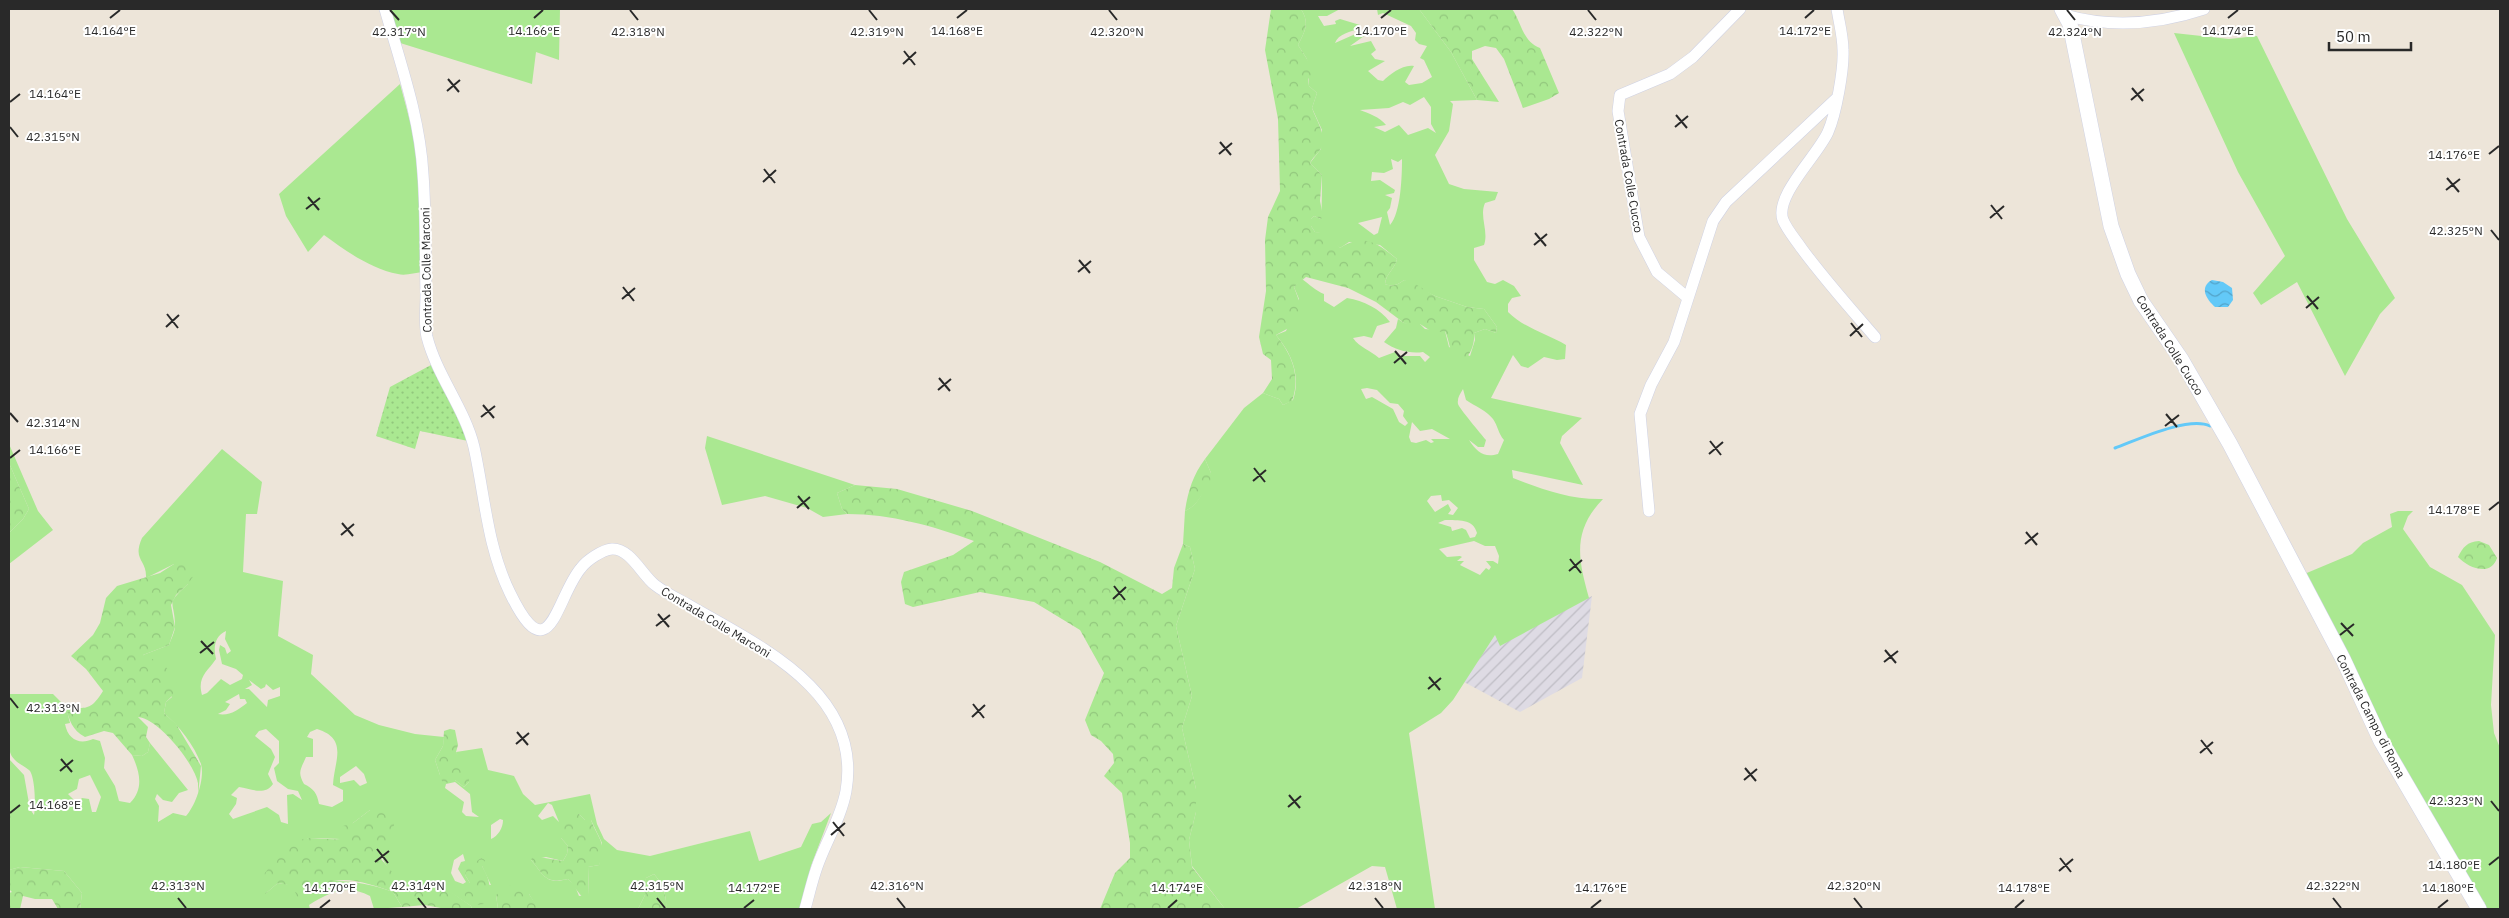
<svg xmlns="http://www.w3.org/2000/svg" width="2509" height="918" viewBox="0 0 2509 918" font-family="'IBM Plex Sans',sans-serif">
  <style>
    .industrial { fill: url(#industrial-furrows) }
    .grass { fill: #aae891; fill-rule: evenodd }
    .forest { fill: url(#forest-crowns) }
    .park { fill: url(#park-dots) }
    .water { fill: url(#water-waves) }
    .lines { fill: none; stroke-linecap: round; stroke-linejoin: round }
    .stream { stroke: #63c9f8; stroke-width: 3 }
    .minor-casing { stroke: #cfd2e4; stroke-width: 12 }
    .tertiary-casing { stroke: #cfd2e4; stroke-width: 16 }
    .minor { stroke: #fff; stroke-width: 11 }
    .tertiary { stroke: #fff; stroke-width: 15 }
    .ticks { fill: none; stroke: #292929; stroke-width: 2 }
    .labels { text-anchor: middle; dominant-baseline: central; stroke-width: 4; stroke-linejoin: round; paint-order: stroke }
    .street-label { font-size: 12px; fill: #292929; stroke: #fff }
    .ticks-label { font-size: 12px; text-anchor: middle; fill: #292929; stroke: #fff; stroke-width: 4; stroke-linejoin: round; paint-order: stroke }
  </style>
  <defs>
    <pattern id="industrial-furrows" width="10" height="10" patternUnits="userSpaceOnUse" patternTransform="scale(1.25)"><rect width="10" height="10" fill="#dedbe4"/><path d="M-1 1l2-2M0 10L10 0M9 11l2-2" fill="none" stroke="#bebcc4"/></pattern>
    <pattern id="forest-crowns" width="20" height="18" patternUnits="userSpaceOnUse" patternTransform="scale(1.25)"><rect width="20" height="18" fill="#aae891"/><path d="M2 6a3 3 0 1 1 6 0M12 15a3 3 0 1 1 6 0" fill="none" stroke="#92c77d"/></pattern>
    <pattern id="park-dots" width="8" height="8" patternUnits="userSpaceOnUse" patternTransform="scale(1.25)"><rect width="8" height="8" fill="#aae891"/><path d="M2 2h.1M6 6h.1" fill="none" stroke="#92c77d" stroke-width="1.8" stroke-linecap="round"/></pattern>
    <pattern id="water-waves" width="16" height="10" patternUnits="userSpaceOnUse" patternTransform="scale(1.25)"><rect width="16" height="10" fill="#63c9f8"/><path d="M0 5q4-4 8 0t8 0" fill="none" stroke="#52a3c9"/></pattern>
  </defs>
  <rect width="100%" height="100%" fill="#ede5d9"/>
  <path class="industrial" d="M1592,596l-10,82 -62,34 -56,-30 31,-47 6,10z"/>
  <path class="grass" d="M387,9h173l-1,51 -23,-8 -4,32 -135,-42z
    M1301,9h39l-13,7h-9l6,10 12,-2 -1,-3 5,-2 20,6v4c-9,2 -22,5 -25,14l34,-15 -2,6 -17,12 21,-5 5,9 -5,4 4,5 10,2 -17,10 10,9 5,1c7,-7 20,-17 31,-15l-9,16 4,3 13,-2 10,-6 -8,-17 -4,-2 7,-12 -8,-2 -4,-4 1,-7 -5,-7 -28,-13 -5,2 -1,-6h42l32,43 26,48 -27,1 3,3 -4,27 -14,24 14,29 15,5 34,3 -3,8 -10,3c-6,13 4,28 -1,42l-10,3v12l13,22 8,2 8,-4 11,6 7,10 -9,2 -4,6v8c16,16 39,22 58,33l-1,14 -8,1 -13,-3 -16,11 -7,-2 -8,-11 -22,43 91,20 -20,18 -2,7 23,42 -71,-15 1,8c29,11 58,22 90,21 -31,32 -25,60 -14,99l-89,48 -5,-11 -42,65 -12,13 -32,20 26,176h-38l-12,-42 -13,-1 -76,43h-71l-33,-43 -3,-26 7,-28v-23l-14,-61 10,-32 -16,-70 19,-57 -5,-22 -7,-3 2,-33c16,-7 19,-24 26,-38l-6,-14 39,-51 19,-15 16,6 4,6 10,-5c8,-24 -1,-46 -17,-65l10,-4 13,-32 -5,-12 8,-8c7,5 14,12 22,15v7l10,6 13,-9c17,3 32,10 43,24l-13,4 -5,12 -8,-2 -11,2c7,10 17,12 26,20l16,-6 6,4h19l5,6 5,-5 -7,-5c-13,2 -28,-2 -39,-10l12,-14 2,-9 6,4 16,1 5,5 20,2 4,16 21,9 5,-16 -1,-7 11,-4 11,4 1,-6 -13,-18 -17,-2 -32,-11 -31,-16c-6,5 -12,7 -19,4 1,-11 10,-15 12,-25l-17,-14 -31,-3 -9,6 -20,-15 -5,-1 -4,-6v-7l3,-3 7,3c1,-4 1,-38 1,-44l-12,-12 11,-14 1,-19 -10,-22 5,-15 -8,-7 -2,-27 -9,-14c7,-14 12,-22 3,-36zM1424,97l7,10v17l5,9 -8,-5 -20,7 -9,-10 -14,7 -11,-5 12,-2c-6,-8 -18,-12 -26,-15l29,-2 14,-6 7,3zM1391,159l7,3 4,-3c0,17 -1,54 -12,66l-3,-13 3,-4 2,-10 -7,-3 9,-2 1,-3 -15,-10 -9,1 1,-9 12,1 9,-4zM1382,217l-4,16 -4,2 -16,-12zM1367,388l10,2 13,13 8,1 6,7 -1,5 5,7 -3,3 -6,-4 -6,-13 -21,-12 -6,2 -5,-10zM1463,389l3,11c9,6 21,11 27,19 5,7 5,14 11,21l-6,14c-14,4 -21,-2 -29,-14l9,7h6l2,-7c-5,-6 -27,-32 -28,-36 -1,-6 2,-10 5,-15zM1412,422l8,9 12,-2 18,10h-19l3,3 -3,1 -5,-3 -10,3 -5,-1 -2,-5zM1441,495l1,6 7,-1 9,8 -5,7 -5,-1 3,-4 -3,-6 -13,8 -8,-11 4,-5zM1445,520c13,1 28,-2 32,13l-2,4 -5,1 -4,-8 -4,-2 -10,3 -1,-4 -13,-4zM1474,541l11,5h10l4,10 -1,8 -5,-3h-7l5,6 -2,3 -3,-2 -6,7 -20,-10 4,-4h-7l5,-4 -2,-1 -13,1 -8,-8z
    M2174,33l55,6 28,-3 90,183 48,79 -15,16 -35,62 -48,-94 -36,23 -8,-12 32,-37 -47,-84z
    M400,84l16,59 3,28 3,101c-7,1 -17,4 -24,2 -27,-5 -52,-23 -74,-39l-16,17 -22,-36 -7,-22z
    M707,436l148,49 -18,8 5,16 5,5 -24,3 -16,-9 -42,-12 -43,9 -17,-57z
    M9,444l29,67 15,19 -44,34v-31l14,-14 6,-10 -20,-46z
    M222,449l40,33 -5,32h-11l-3,58 40,9 -5,55 35,19 -2,19 44,41 24,10 36,9 29,3 -1,9 -8,14 5,15 15,5 9,7 5,-5 -13,-30 26,-4 6,22 26,6 9,18 12,11 55,-11 7,30 7,15 13,11 33,6 100,-25 9,30 42,-14 11,-23 9,-2 10,-9 -20,53 -10,43h-135c1,-14 -3,-25 -12,-35l-8,4 -1,17 -7,14h-100l-9,-15 -33,1 2,14h-26l-1,-3c-22,-14 -26,-22 -54,-14 -37,-16 -39,-47 -47,-82l-17,13 -10,16 -35,-1 -31,22 -14,17 3,16 12,-10c20,4 37,-1 58,-2 19,0 38,4 57,11l9,15 -28,2 -4,-13c-23,-12 -40,-4 -61,9l1,4h-230l2,-16 -18,-22 -44,-4 -11,3v-46h6l-6,-18v-47l15,16 6,34 4,6c2,-9 1,-40 -5,-45 -9,-7 -18,-9 -20,-22 -3,-17 0,-37 0,-54h44l13,13 4,16 -5,1c3,16 15,21 28,15l7,2 5,17 -1,10 11,18 4,15 11,2c14,-14 10,-31 2,-48l10,1 6,-4 2,-9 38,47 -9,3 -7,9 -9,-2 -6,-6 -2,5 4,7 -1,16 15,-9 13,3c10,-11 19,-38 15,-52 -7,-19 -22,-38 -37,-51l2,-11 6,-5 -29,-42 26,-10c2,-6 6,-13 6,-19 0,-26 -11,-20 13,-42l-14,-20 -28,14c1,-19 -14,-17 -4,-40zM226,631l-1,8 6,12 -4,3 -2,-6 -5,-3 -1,5 3,14 14,5 7,6 -1,4 -12,6 -9,-6 -14,14 -5,2c-5,-18 5,-23 14,-36 -3,-12 -1,-23 10,-28zM249,680l12,9 4,-2 1,-3 7,6 7,-3v9l-12,4 -1,7 -18,-18h-4l7,-4zM239,694l1,5h5l2,4c-9,7 -17,13 -29,11l8,-4 4,-6 -5,-2zM266,729l13,12v22l-5,5 3,13 11,8 10,2 4,9 -9,-6 -6,1 1,29 -7,-2 -2,-7 -12,-8 -34,12 -4,-5 7,-10 1,-6 -6,-3 8,-8c12,2 26,9 34,-3l-5,-10 7,-17 -4,-8 -16,-13 4,-5zM317,729c32,10 17,32 16,56l10,5v11l-11,6 -13,-3c-2,-11 -5,-15 -15,-20 -7,-12 -3,-15 2,-27h7v-18l-6,-2 3,-5zM356,766l8,8 3,9 -7,3 -6,-6 -14,3v-6zM90,775l11,22 -5,15h-4l-3,-13 -7,-1 -5,5 -9,-9 9,-5 2,-10zM455,782l15,12 2,18 7,5 -13,-1 -4,-4 2,-10 -19,-14 1,-4zM548,803l4,2 7,17 -6,-6 -11,4 -4,-4zM579,814l6,6h6l11,23 -3,22 -11,2 1,28 -10,1 -4,-10 -7,-7c-23,6 -24,-4 -37,-19l15,-3 17,4 4,-7 1,-8 -7,-8 2,-15zM500,819l3,1c0,8 -5,16 -12,19v-14zM463,854l2,7 -4,1 -3,7 8,13 -3,2 -8,-3 -4,-8 3,-13zM481,858l1,8 9,19 -21,-2 -5,-8z
    M2398,511h15l-5,5 -5,13 27,38 32,18 33,50 -4,70 3,28 6,15v161h-16l-4,-6h5l-10,-10 -87,-148 -86,-170 50,-21 11,-11 29,-16 -2,-13z"/>
  <path class="forest" d="M1271,9h30c9,14 4,22 -3,36l9,14 6,14 -5,6 1,7 8,7 -5,15c4,12 17,30 8,42 -3,5 -7,7 -10,13l12,12 -2,26 3,15 -2,3 -7,-3 -3,3v7l4,6 12,1 13,15c24,-15 37,-5 57,11 -2,10 -11,14 -12,25 7,3 13,1 19,-4l8,2 23,14 32,11 17,2 13,18 -1,6 -11,-4 -11,4c1,10 -3,22 -11,28 -15,-5 -12,-17 -18,-30l-11,2 -14,-9 -9,1 -7,-2 -28,-21 -28,-14 -42,-11 -12,10 8,22 -8,16 -18,10c16,20 25,41 16,66l-9,4 -4,-6 -16,-6 9,-14 -1,-19 -8,-6 -4,-17 7,-46 -1,-51 3,-23 12,-26 -2,-72 -13,-69z
    M1419,9h93c10,14 10,32 28,39l19,45 -10,6 -26,9 -19,-49 -8,-11 -11,-2 -13,5v8l27,43 -22,-2 -26,-48z
    M1205,459l6,14 -1,12c-10,9 -11,20 -25,26 3,-20 8,-36 20,-52z
    M9,463l20,46 -6,10 -14,14z
    M855,485l42,4 75,22 128,51 62,32 10,-6 2,-20 9,-24 7,3 5,22 -19,57 16,70 -10,32 14,61v23l-7,28 3,27 33,42h-125l15,-36 15,-15v-15l-8,-50 -18,-17 10,-13 -1,-9 -12,-13 -10,-6 -6,-15 19,-47 -24,-43 -46,-28 -54,-10 -67,15 -8,-3 -4,-22 3,-10 49,-17 21,-14c-41,-15 -83,-27 -127,-27l-5,-5 -5,-16z
    M2479,541l10,4 8,13c-6,19 -29,10 -39,-1 5,-10 9,-15 21,-16z
    M174,564h9l13,8 -8,12 -12,11 -5,10 4,22 -6,18 -26,10 21,9 16,24 -14,14 -2,11 12,11 25,42 -3,29c0,-4 0,-8 0,-12 -4,-20 -39,-64 -60,-66l10,10 -2,10 4,6 -2,9 -6,4 -10,-1 -19,-22 -9,-2 -19,6c-13,-7 -16,-17 -19,-30 21,2 25,3 37,-16l-17,-22 -15,-13 22,-21 7,-12 6,-25 11,-12 43,-13z
    M450,729l5,1 3,15 -2,7 13,20v10l-5,5 -9,-7 -12,4 -8,-24 8,-14 1,-15z
    M9,806l7,3 7,6 -8,9h-6z
    M370,810l15,2 9,11v18l-13,18 25,29 11,4 19,-4 11,1 24,17 1,3h-26l-21,-4 -23,2 -9,-15c-17,-6 -41,-15 -59,-11 -14,4 -22,15 -37,16l-4,-11 -15,-3 -13,11 -3,-17c12,-15 25,-37 47,-39 10,0 21,2 31,1l-3,-1 6,-12 10,-3z
    M573,814h6l6,6h6c7,19 17,24 8,45l-11,2 1,28 -3,5c-8,-6 -11,-14 -18,-21 -24,5 -23,-3 -37,-19l2,-4 30,5 4,-7 1,-8 -7,-8 -4,-11z
    M481,858l4,2 -3,6c8,14 11,24 2,38l-9,1 -10,-9 -1,-6 6,-7 -5,-8 2,-7z
    M20,867l44,4 18,22 -2,16h-22l-6,-10h-17l-12,-3 -3,13h-11v-16l3,-1 -3,-3v-19z
    M654,874c9,10 13,21 12,35h-28l7,-14 1,-17z
    M519,885l10,9 10,15h-41l-2,-14 11,-9z"/>
  <path class="park" d="M431,365l16,30 21,46 -48,-10 -5,18 -39,-13 14,-49z"/>
  <path class="water" d="M2212,280l11,2 9,6 1,12 -5,7h-13c-9,-8 -16,-20 -3,-27z"/>
  <g class="lines">
    <path class="stream" d="M2115,448c22,-8 73,-32 95,-22"/>
    <defs>
      <path id="minor" d="M385,9c15,53 35,109 38,165 3,40 2,80 3,120 0,13 -2,30 1,43 10,39 38,72 47,110 11,50 13,99 36,146 40,83 46,4 71,-25 6,-8 21,-18 31,-19 18,-1 30,26 43,36 9,7 21,13 32,19 70,41 176,87 159,187 -5,27 -20,50 -29,76 -5,14 -8,28 -12,42
        M1837,9c2,13 6,27 6,41 1,19 -7,64 -15,82 -10,23 -54,64 -45,88 4,10 13,20 19,29 23,31 48,59 73,88
        M2065,15c46,13 94,9 139,-6
        M1688,298l-31,-26 -18,-35 -21,-126 2,-16 50,-21 23,-17 47,-48
        M1649,511l-9,-97 11,-29 23,-43 39,-121 13,-19 111,-104"/>
      <path id="tertiary" d="M2062,9l8,15 41,202 17,48 13,27 40,58 49,85 113,215 38,82 98,168"/>
    </defs>
    <use href="#minor" class="minor-casing"/>
    <use href="#tertiary" class="tertiary-casing"/>
    <use href="#minor" class="minor"/>
    <use href="#tertiary" class="tertiary"/>
  </g>
  <path class="ticks" d="M390,10l9,10M630,10l8,10M869,10l8,10M1109,10l8,10M1588,10l8,10M2067,10l8,10M110,18l10,-8M534,18l9,-8M957,18l10,-8M1381,18l10,-8M1805,18l9,-8M2228,18l10,-8M904,51l11,14M903,64l13,-12M448,79l11,13M2132,88l11,13M447,91l13,-11M2131,100l13,-11M10,102l10,-8M1676,115l11,13M10,127l8,10M1675,127l13,-11M1220,142l11,13M1219,154l13,-11M2489,154l10,-8M764,169l11,14M2447,178l12,14M763,182l13,-12M2446,190l14,-11M308,197l11,13M1991,205l11,14M306,209l14,-11M1990,218l14,-12M2491,230l8,10M1535,233l11,13M1534,245l13,-11M1079,260l11,13M1078,272l13,-11M623,287l11,14M2307,296l11,13M622,299l13,-11M2306,308l13,-11M167,314l11,14M1851,323l11,14M166,327l13,-12M1850,336l13,-12M1395,351l11,13M1394,363l13,-11M939,378l11,13M938,390l13,-11M483,405l11,13M10,413l8,9M2166,414l11,13M481,417l14,-11M2165,426l14,-11M1710,441l11,14M1709,454l14,-12M10,458l10,-8M1254,468l11,14M1253,481l13,-11M798,496l11,13M797,508l13,-11M2489,510l10,-8M342,523l11,13M2026,532l11,13M341,535l13,-11M2025,544l13,-11M1570,559l11,14M1569,571l13,-11M1114,586l11,14M1113,599l13,-12M658,614l11,13M2341,623l12,13M656,626l14,-11M2340,635l14,-11M201,641l12,13M1885,650l11,13M200,653l14,-11M1884,662l14,-11M1429,677l11,13M1428,689l13,-11M10,698l8,10M973,704l11,14M972,717l13,-12M517,732l11,13M2201,740l11,14M516,744l13,-11M2200,753l13,-11M61,759l11,13M1745,768l11,13M60,771l13,-11M1744,780l13,-11M1289,795l11,13M2491,801l8,10M1288,807l13,-11M10,813l10,-8M833,822l11,14M831,835l14,-12M377,849l11,14M2060,858l11,14M375,862l14,-11M2489,865l10,-8M2059,871l14,-12M178,898l8,10M418,898l8,10M657,898l8,10M897,898l8,10M1375,898l8,10M1854,898l8,10M2333,898l8,10M320,908l10,-8M744,908l10,-8M1168,908l9,-8M1591,908l10,-8M2015,908l9,-8M2438,908l10,-8"/>
  <g class="labels">
    <g class="street-label">
      <text transform="translate(1629 176) rotate(80)">Contrada Colle Cucco</text>
      <text transform="translate(426 270) rotate(-91)">Contrada Colle Marconi</text>
      <text transform="translate(2170 345) rotate(58)">Contrada Colle Cucco</text>
      <text transform="translate(716 622) rotate(31)">Contrada Colle Marconi</text>
      <text transform="translate(2371 716) rotate(63)">Contrada Campo di Roma</text>
    </g>
  </g>
  <g class="ticks-label">
    <text x="534" y="35">14.166°E</text>
    <text x="957" y="35">14.168°E</text>
    <text x="1805" y="35">14.172°E</text>
    <text x="2228" y="35">14.174°E</text>
    <text x="110" y="35">14.164°E</text>
    <text x="1381" y="35">14.170°E</text>
    <text x="399" y="36">42.317°N</text>
    <text x="638" y="36">42.318°N</text>
    <text x="877" y="36">42.319°N</text>
    <text x="1117" y="36">42.320°N</text>
    <text x="1596" y="36">42.322°N</text>
    <text x="2075" y="36">42.324°N</text>
    <text x="55" y="98">14.164°E</text>
    <text x="53" y="141">42.315°N</text>
    <text x="2454" y="159">14.176°E</text>
    <text x="2456" y="235">42.325°N</text>
    <text x="53" y="427">42.314°N</text>
    <text x="55" y="454">14.166°E</text>
    <text x="2454" y="514">14.178°E</text>
    <text x="53" y="712">42.313°N</text>
    <text x="2456" y="805">42.323°N</text>
    <text x="55" y="809">14.168°E</text>
    <text x="2454" y="869">14.180°E</text>
    <text x="178" y="890">42.313°N</text>
    <text x="418" y="890">42.314°N</text>
    <text x="657" y="890">42.315°N</text>
    <text x="897" y="890">42.316°N</text>
    <text x="1375" y="890">42.318°N</text>
    <text x="1854" y="890">42.320°N</text>
    <text x="2333" y="890">42.322°N</text>
    <text x="330" y="892">14.170°E</text>
    <text x="754" y="892">14.172°E</text>
    <text x="1177" y="892">14.174°E</text>
    <text x="1601" y="892">14.176°E</text>
    <text x="2024" y="892">14.178°E</text>
    <text x="2448" y="892">14.180°E</text>
  </g>
  <rect width="2509" height="918" fill="none" stroke="#292929" stroke-width="20"/>
  <path d="M2329 42v8h82v-8" fill="none" stroke="#292929" stroke-width="2.5"/>
  <text x="2336" y="42" font-size="15" fill="#292929" stroke="#ffffff" stroke-width="4" paint-order="stroke">50 m</text>
</svg>
